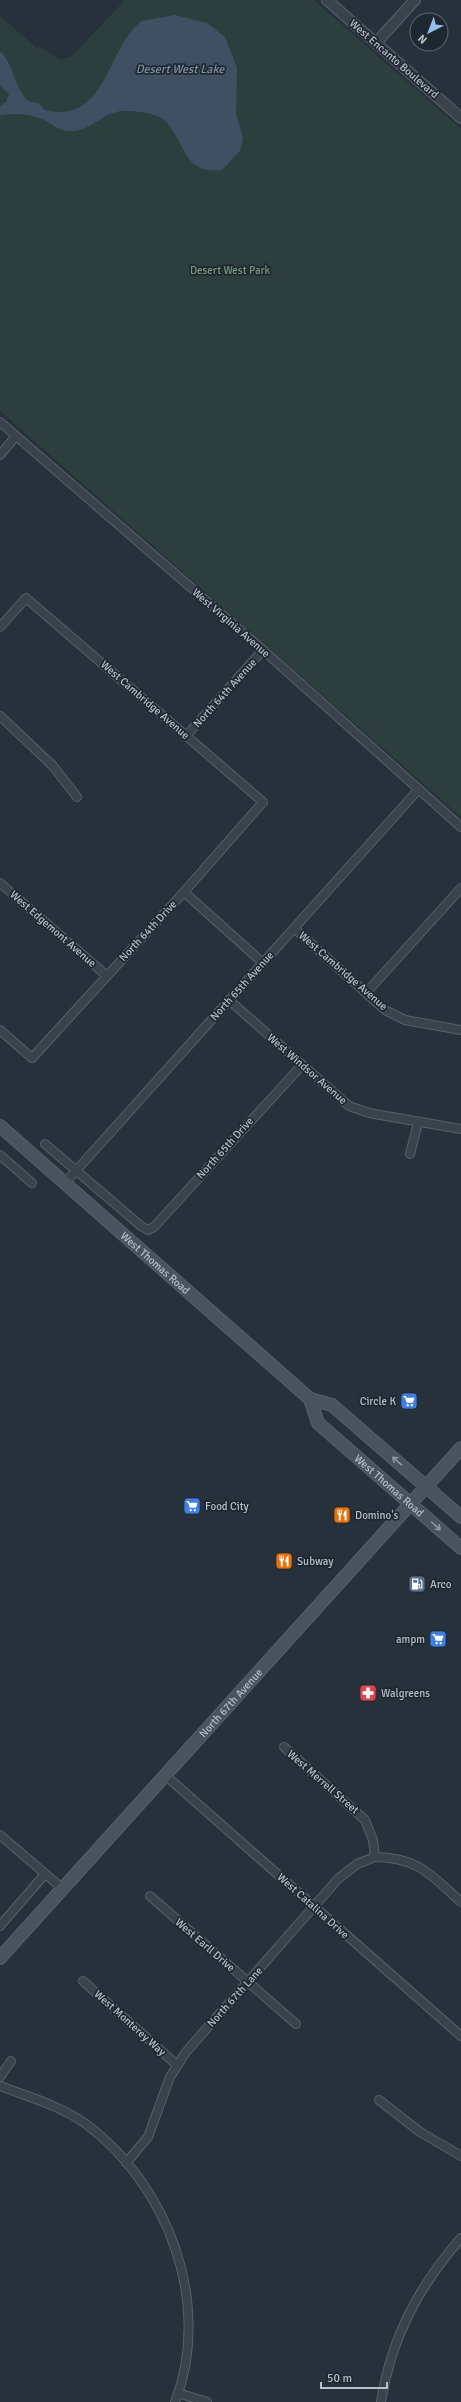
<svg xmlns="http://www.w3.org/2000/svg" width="461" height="2402" font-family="Signika,sans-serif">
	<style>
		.green { fill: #2c3f3e }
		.water { fill: #3e5062 }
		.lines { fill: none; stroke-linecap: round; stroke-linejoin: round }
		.minor-casing { stroke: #58616a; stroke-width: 10 }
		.tertiary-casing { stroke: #58616a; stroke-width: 12 }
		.secondary-casing { stroke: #58616a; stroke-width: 14 }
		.minor { stroke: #3a434c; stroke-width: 8 }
		.tertiary { stroke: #3a434c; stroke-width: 10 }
		.secondary { stroke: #49525e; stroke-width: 12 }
		.oneway { stroke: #9098a2 }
		.labels { text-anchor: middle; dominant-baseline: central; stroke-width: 3.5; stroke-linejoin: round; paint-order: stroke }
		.street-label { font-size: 11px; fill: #b6bec7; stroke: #1f2831 }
		.park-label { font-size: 11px; fill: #779a7d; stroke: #1f2831 }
		.poi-label { font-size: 11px; fill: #b6bec7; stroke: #1f2831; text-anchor: start }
		.water-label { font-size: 12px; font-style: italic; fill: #7a90a7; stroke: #1f2831 }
	</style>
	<rect width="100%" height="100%" fill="#27313b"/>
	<!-- green -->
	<path class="green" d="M125 0H314L461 129V817L0 411V16L37 48 39 46 60 60 71 57Z"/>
	<!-- water -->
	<path class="water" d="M175 15 207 23 225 37 237 68 236 113 243 138 240 151 222 170C187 174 187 151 171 128 169 126 166 121 163 119 157 115 147 113 140 112 102 105 100 129 72 131 59 132 52 123 42 119 29 114 14 113 0 115V106L6 102 9 94 0 85V51C15 67 12 83 28 101L38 103 45 110C93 122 104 77 122 45 127 35 134 28 141 21Z"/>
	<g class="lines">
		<!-- minor casing -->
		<g class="minor-casing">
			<path id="minor" d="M0 422 263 650 461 827
				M0 455 16 436
				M0 627 26 598 263 802 184 892 32 1058 0 1030
				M0 716 53 766 77 797
				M187 735 263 650
				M0 883 107 976
				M184 892 263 963
				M294 928 385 1010 405 1020 461 1030
				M366 993 461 888
				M229 1000 349 1106 369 1113 461 1129
				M45 1144 141 1226 148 1230 154 1227 302 1065
				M410 1154 418 1123
				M0 1155 32 1183
				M65 1183 419 789
				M284 1747 365 1820 373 1840 375 1857C419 1858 430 1874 461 1902
				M165 1775 461 2036
				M0 1835 63 1889
				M150 1896 296 2024
				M0 1926 45 1874
				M83 1981 177 2065
				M0 2077 11 2061
				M0 2086C29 2097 61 2106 86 2124 168 2185 213 2304 175 2402
				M379 2100 420 2132 461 2156
				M126 2163 148 2137 170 2077 186 2052 339 1878 357 1864 375 1857
				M178 2393 207 2402
				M381 2402C391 2338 419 2286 461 2238"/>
		</g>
		<!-- tertiary casing -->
		<g class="tertiary-casing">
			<path id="tertiary" d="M327 0 461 118
				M376 43 415 0"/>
		</g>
		<!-- secondary casing -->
		<g class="secondary-casing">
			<g id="secondary">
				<path id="s1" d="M0 1126 310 1399 332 1405 461 1517"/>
				<path id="s2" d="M310 1399 318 1423 461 1548"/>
				<path id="s3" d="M0 1958 461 1448"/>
			</g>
		</g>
		<!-- minor -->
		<use href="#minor" class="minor"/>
		<!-- tertiary -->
		<use href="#tertiary" class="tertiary"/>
		<!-- secondary -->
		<use href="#secondary" class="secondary"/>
	</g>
	<!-- one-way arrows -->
	<defs><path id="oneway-shaft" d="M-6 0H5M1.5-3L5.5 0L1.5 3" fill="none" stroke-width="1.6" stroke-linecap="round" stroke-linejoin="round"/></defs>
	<g class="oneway">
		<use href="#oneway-shaft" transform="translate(397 1461) rotate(-139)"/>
		<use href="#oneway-shaft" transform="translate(436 1526) rotate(42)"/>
	</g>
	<!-- icons -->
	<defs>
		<g id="supermarket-square" transform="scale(0.9)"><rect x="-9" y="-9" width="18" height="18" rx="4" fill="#3f7fe0" stroke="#1f2831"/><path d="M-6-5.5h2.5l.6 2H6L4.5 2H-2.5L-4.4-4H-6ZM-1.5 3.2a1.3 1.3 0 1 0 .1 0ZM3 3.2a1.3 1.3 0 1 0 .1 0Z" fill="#fff"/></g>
		<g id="restaurant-square" transform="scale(0.9)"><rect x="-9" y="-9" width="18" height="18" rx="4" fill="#e8710a" stroke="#1f2831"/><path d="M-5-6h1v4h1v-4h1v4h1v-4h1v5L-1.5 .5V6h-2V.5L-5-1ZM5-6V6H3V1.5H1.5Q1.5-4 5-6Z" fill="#fff"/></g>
		<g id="fuel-square" transform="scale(0.9)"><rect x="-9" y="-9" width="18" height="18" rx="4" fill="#5c6f8a" stroke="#1f2831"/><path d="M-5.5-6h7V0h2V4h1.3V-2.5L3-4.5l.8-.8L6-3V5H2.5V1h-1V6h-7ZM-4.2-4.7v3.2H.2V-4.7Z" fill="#fff"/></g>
		<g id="pharmacy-square" transform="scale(0.9)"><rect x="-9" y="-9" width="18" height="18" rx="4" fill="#e0444e" stroke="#1f2831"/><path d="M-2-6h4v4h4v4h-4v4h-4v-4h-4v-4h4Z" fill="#fff"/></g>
	</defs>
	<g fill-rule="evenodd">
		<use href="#supermarket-square" x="409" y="1401"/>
		<use href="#supermarket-square" x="192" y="1506"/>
		<use href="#restaurant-square" x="342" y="1515"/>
		<use href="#restaurant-square" x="284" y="1561"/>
		<use href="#fuel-square" x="417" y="1584"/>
		<use href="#supermarket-square" x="438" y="1639"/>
		<use href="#pharmacy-square" x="368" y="1693"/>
	</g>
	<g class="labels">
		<!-- street labels -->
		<g class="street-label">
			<text transform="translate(394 59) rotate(41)">West Encanto Boulevard</text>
			<text transform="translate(231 623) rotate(41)">West Virginia Avenue</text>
			<text transform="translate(225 693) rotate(-48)">North 64th Avenue</text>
			<text transform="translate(145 700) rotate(41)">West Cambridge Avenue</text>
			<text transform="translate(53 929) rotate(41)">West Edgemont Avenue</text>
			<text transform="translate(148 931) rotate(-47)">North 64th Drive</text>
			<text transform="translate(343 971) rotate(41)">West Cambridge Avenue</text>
			<text transform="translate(242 986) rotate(-48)">North 65th Avenue</text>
			<text transform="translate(307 1069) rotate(41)">West Windsor Avenue</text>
			<text transform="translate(225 1148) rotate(-48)">North 65th Drive</text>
			<text stroke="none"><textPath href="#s1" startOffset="207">West Thomas Road</textPath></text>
			<text stroke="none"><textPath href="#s2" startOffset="120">West Thomas Road</textPath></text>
			<text stroke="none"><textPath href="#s3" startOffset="344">North 67th Avenue</textPath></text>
			<text transform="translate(323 1782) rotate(41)">West Merrell Street</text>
			<text transform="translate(313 1906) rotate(42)">West Catalina Drive</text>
			<text transform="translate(205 1945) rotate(41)">West Earll Drive</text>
			<text transform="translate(235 1997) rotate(-48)">North 67th Lane</text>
			<text transform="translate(130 2023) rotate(42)">West Monterey Way</text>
		</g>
		<!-- park labels -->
		<g class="park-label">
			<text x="230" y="270">Desert West Park</text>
		</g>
		<!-- poi labels -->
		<g class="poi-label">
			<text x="396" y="1401" text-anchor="end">Circle K</text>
			<text x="205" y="1506">Food City</text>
			<text x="355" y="1515">Domino's</text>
			<text x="297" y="1561">Subway</text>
			<text x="430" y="1584">Arco</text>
			<text x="425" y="1639" text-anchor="end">ampm</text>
			<text x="381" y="1693">Walgreens</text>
		</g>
		<!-- water labels -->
		<g class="water-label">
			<text x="180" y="69">Desert West Lake</text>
		</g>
	</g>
	<!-- north arrow -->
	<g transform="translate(429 32) rotate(222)"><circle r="19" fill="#1f2831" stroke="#5b646d"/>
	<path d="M0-3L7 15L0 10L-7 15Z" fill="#96bdec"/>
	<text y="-6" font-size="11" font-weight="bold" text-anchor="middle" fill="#b6bec7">N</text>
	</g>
	<!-- scale -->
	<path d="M321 2382v6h66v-6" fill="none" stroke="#b6bec7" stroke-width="2"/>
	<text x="327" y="2382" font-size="12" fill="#b6bec7" stroke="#1f2831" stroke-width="3" paint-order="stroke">50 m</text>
</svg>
